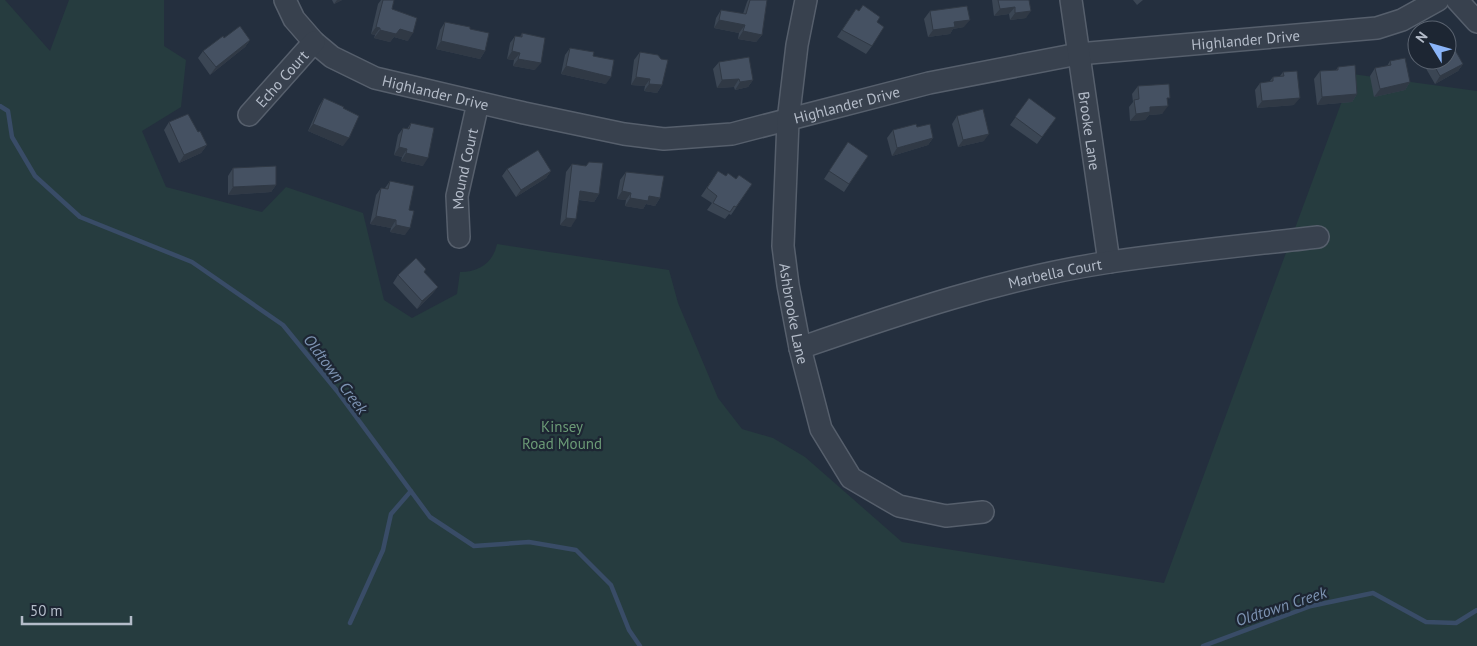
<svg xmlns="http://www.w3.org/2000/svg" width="1477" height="646" font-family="'PT Sans',sans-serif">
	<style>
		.green { fill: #263c3f }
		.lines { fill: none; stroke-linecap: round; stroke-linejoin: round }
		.stream { stroke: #394c67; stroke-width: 4.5 }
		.minor-casing { stroke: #565f6c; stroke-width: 24 }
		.minor { stroke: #38414e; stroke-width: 21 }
		.wall { fill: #3b4654 }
		.shaded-wall { fill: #303945 }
		.building { fill: #455162; stroke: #303945 }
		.labels { text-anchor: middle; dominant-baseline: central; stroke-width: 4.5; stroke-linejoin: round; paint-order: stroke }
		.street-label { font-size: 15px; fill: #b4bcc9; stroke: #1d2633 }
		.park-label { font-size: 15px; fill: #6b9a76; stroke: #1d2633 }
		.water-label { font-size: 16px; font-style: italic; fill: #7c92b1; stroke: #1d2633 }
	</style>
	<rect width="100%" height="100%" fill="#242f3e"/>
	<!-- green -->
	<path class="green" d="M0 0H5L50 51 69 0H164V46L186 60 181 107 142 131 166 187 262 212 286 187 363 213 384 300 412 318 457 294 460 272C479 272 493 263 497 244L669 270 678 303 718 398 742 429 773 438 805 457 902 542 1164 583 1352 74 1477 91V646H0Z"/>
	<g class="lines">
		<!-- stream -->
		<path class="stream" d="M0 106 8 111 12 137 35 176 80 217 192 262 283 325 337 391 430 517 474 546 529 542 576 550 611 585 629 630 640 646
			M350 623 383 550 391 514 411 491
			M1203 646 1311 606 1373 593 1426 622 1456 623 1477 610"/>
		<!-- minor casing -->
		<g class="minor-casing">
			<g id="minor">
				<path id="s1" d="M285 0 294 19 314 42 332 57 375 78 524 113 624 134 664 139 732 134 929 83 1078 54 1377 28 1402 20 1438 0"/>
				<path id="s2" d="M806 0 797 45 788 121 783 246 788 285 800 348 821 429 851 478 899 506 946 516 983 512"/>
				<path id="s3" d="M1071 0 1109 262"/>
				<path d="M1457 0 1477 22"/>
				<path id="s4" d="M249 115 314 42"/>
				<path id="s5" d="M459 237 457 196 478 103"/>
				<path id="s6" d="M800 348C901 313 1004 278 1110 262 1179 252 1249 245 1318 237"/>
			</g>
		</g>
		<!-- minor -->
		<use href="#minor" class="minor"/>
	</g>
	<!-- wall -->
	<path class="wall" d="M332 0H342L334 4Z
		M381 0H394L392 9 408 41 394 37 390 42 374 38 375 35 371 34 378 4Z
		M748 0H767L762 35 756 42 738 39 739 33 714 28 716 18 721 10 743 14 747 2Z
		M992 0H1029L1026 18 1010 20 1009 14 994 16Z
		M1133 0H1143L1137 5Z
		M856 9 877 22 872 46 866 54 837 37Z
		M930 11 964 27 953 29 950 34 928 37 924 19Z
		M445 22 470 29 485 51 480 59 436 49 440 30Z
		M522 33 535 70 513 66 514 60 507 59 510 43 515 36 520 37Z
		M224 38 250 40 245 47 210 75 198 58 203 51Z
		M570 48 593 56 606 84 561 74 565 55Z
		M640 52 662 85 657 93 644 91 645 86 631 85 634 60Z
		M1421 60H1447L1463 64 1458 71 1435 84Z
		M1390 61 1410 82 1405 90 1374 97 1370 76 1375 68 1387 66Z
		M719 62 753 80 748 87 735 90 734 87 717 88 713 69Z
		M1338 67 1357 94 1352 102 1317 105 1314 79 1320 71 1336 70Z
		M1283 72 1294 105 1257 108 1255 90 1260 83 1269 82 1273 77 1280 76Z
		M1138 86 1167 101 1162 114 1149 115 1145 120 1130 121 1129 107 1133 102 1132 94Z
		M324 98 343 146 308 131 319 106Z
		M1029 98 1056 118 1037 144 1010 125Z
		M957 116 984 141 958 147 952 124Z
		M169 122 198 132 207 145 201 153 179 163 164 130Z
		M411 123 423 166 401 161 402 157 394 155 398 135 403 128 407 129Z
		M893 130 933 138 928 145 892 156 887 138Z
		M848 142 868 156 844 192 824 179Z
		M572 164 586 166 599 194 594 202 579 200 571 227 560 225 566 172Z
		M233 168 276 185 271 192 228 195V176Z
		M507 169 551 171 546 178 516 197 502 176Z
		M718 171 726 176 752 184 731 215 729 214 725 219 707 210 712 203 701 196Z
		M626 172 660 198 655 206 646 204 643 209 625 206 626 200 617 199 620 180Z
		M390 181 409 210 405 235 390 232 391 228 370 224 376 195 381 188H385Z
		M424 272 438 287 432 294 417 309 393 283 398 275Z"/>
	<!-- shaded-wall -->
	<path class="shaded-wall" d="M337 0H342L334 4Z
		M1015 7 1009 14 994 16 1000 9Z
		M1031 11 1026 18 1010 20 1015 13Z
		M719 20 745 25 739 33 714 28Z
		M970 20 964 27 953 29 950 34 928 37 933 30 954 22Z
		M376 27 380 28 375 35 371 34Z
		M400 29 413 33 408 41 394 37 390 42 374 38 380 30Z
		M743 31 762 35 756 42 738 39Z
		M250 40 245 47 210 75 216 67Z
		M441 41 485 51 480 59 436 49Z
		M512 51 520 53 514 60 507 59Z
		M518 59 541 63 535 70 513 66Z
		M1463 64 1458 71 1435 84 1440 76Z
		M566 66 611 77 606 84 561 74Z
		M636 77 650 79 645 86 631 85Z
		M739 79 734 87 717 88 722 80Z
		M753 80 748 87 735 90 740 82Z
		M1410 82 1405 90 1374 97 1380 89Z
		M649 84 662 85 657 93 644 91Z
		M1357 94 1352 102 1317 105 1322 97Z
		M1300 98 1294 105 1257 108 1262 101Z
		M1168 106 1162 114 1149 115 1145 120 1130 121 1136 114 1150 107Z
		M313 124 349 138 343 146 308 131Z
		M989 134 984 141 958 147 963 140Z
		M933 138 928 145 892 156 897 148Z
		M207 145 201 153 179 163 184 155Z
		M399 147 407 149 402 157 394 155Z
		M406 153 428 158 423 166 401 161Z
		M551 171 546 178 516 197 521 190Z
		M276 185 271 192 228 195 233 187Z
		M580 191 599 194 594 202 575 199Z
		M622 191 631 193 626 200 617 199Z
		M649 196 660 198 655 206 646 204 643 209 625 206 630 198Z
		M376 216 396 220 391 228 370 224Z
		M566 218 576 219 571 227 560 225Z
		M396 225 410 228 405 235 390 232Z
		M438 287 432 294 417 309 422 301Z"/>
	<!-- building -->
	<path class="building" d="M383 0H394L392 9 417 18 413 33 400 29 396 34 380 30V28L376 27Z
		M750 0H767L762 35 743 31 745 25 719 20 721 10 746 14Z
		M998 0H1029L1031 11 1015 13V7L1000 9Z
		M863 5 880 17 877 22 884 27 872 46 842 30 856 9 859 11Z
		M967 6 970 20 954 22 955 27 933 30 930 11Z
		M445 22 470 27V29L489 33 485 51 441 41Z
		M240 26 250 40 216 67 203 51 223 36 224 38Z
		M522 33 545 38 541 63 518 59 520 53 512 51 515 36 522 37Z
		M1450 41 1463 64 1440 76 1431 60H1447V43Z
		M570 48 594 52 593 56 614 60 611 77 566 66Z
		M640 52 658 55 661 59 668 60 662 85 649 84 650 79 636 77Z
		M749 57 753 80 740 82 739 79 722 80 719 62Z
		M1405 58 1410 82 1380 89 1375 68 1391 65 1390 61Z
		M1355 65 1357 94 1322 97 1320 71 1338 70V67Z
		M1297 71 1300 98 1262 101 1260 83 1273 81V77L1284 76 1283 72Z
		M1169 84 1170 98H1167L1168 106 1150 107V112L1136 114 1134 100 1139 99 1138 86Z
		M324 98 344 107 343 108 359 116 349 138 313 124Z
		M1029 98 1056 118 1042 137 1015 117Z
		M983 109 989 134 963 140 957 116Z
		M188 114 198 132 200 131 207 145 184 155 169 122Z
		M411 123 434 128 428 158 406 153 407 149 399 147 403 128 409 129Z
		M916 124 917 127 930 124 933 138 897 148 893 130Z
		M848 142 868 156 849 184 829 171Z
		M538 150 551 171 521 190 507 169Z
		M589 162 603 163 599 194 580 191 576 219 566 218 572 164 586 166Z
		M276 166V185L233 187V168Z
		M718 171 726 176 728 173 736 179 739 175 752 184 736 207 734 206 730 212 713 203 717 196 707 188Z
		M626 172 664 176 660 198 649 196 648 201 630 198 631 193 622 191Z
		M390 181 414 186 409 210 414 211 410 228 396 225V220L376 216 381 188 388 189Z
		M416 258 426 269 424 272 438 287 422 301 398 275Z"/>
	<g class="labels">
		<!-- street labels -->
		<g class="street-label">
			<text stroke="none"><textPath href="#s1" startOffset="1010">Highlander Drive</textPath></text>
			<text stroke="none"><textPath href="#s4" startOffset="49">Echo Court</textPath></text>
			<text stroke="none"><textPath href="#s1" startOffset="185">Highlander Drive</textPath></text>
			<text stroke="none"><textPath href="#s1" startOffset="605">Highlander Drive</textPath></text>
			<text stroke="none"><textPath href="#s3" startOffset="132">Brooke Lane</textPath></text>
			<text stroke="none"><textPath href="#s5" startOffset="69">Mound Court</textPath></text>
			<text stroke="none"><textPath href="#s6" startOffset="266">Marbella Court</textPath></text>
			<text stroke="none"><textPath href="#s2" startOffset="316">Ashbrooke Lane</textPath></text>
		</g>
		<!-- park labels -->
		<g class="park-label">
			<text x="562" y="426">Kinsey<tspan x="562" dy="17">Road Mound</tspan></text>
		</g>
		<!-- water labels -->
		<g class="water-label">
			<text transform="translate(336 374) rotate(53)">Oldtown Creek</text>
			<text transform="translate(1281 606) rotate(-18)">Oldtown Creek</text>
		</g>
	</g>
	<!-- north arrow -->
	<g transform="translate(1432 45) rotate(307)"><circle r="24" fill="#1d2633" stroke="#59626f"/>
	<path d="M0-4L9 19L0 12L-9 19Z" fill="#8ab4f8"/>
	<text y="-8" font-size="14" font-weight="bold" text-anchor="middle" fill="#b4bcc9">N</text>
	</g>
	<!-- scale -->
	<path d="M22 616v8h109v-8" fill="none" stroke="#b4bcc9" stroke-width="2.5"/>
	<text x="30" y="616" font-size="15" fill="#b4bcc9" stroke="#1d2633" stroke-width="4" paint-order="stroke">50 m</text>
</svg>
